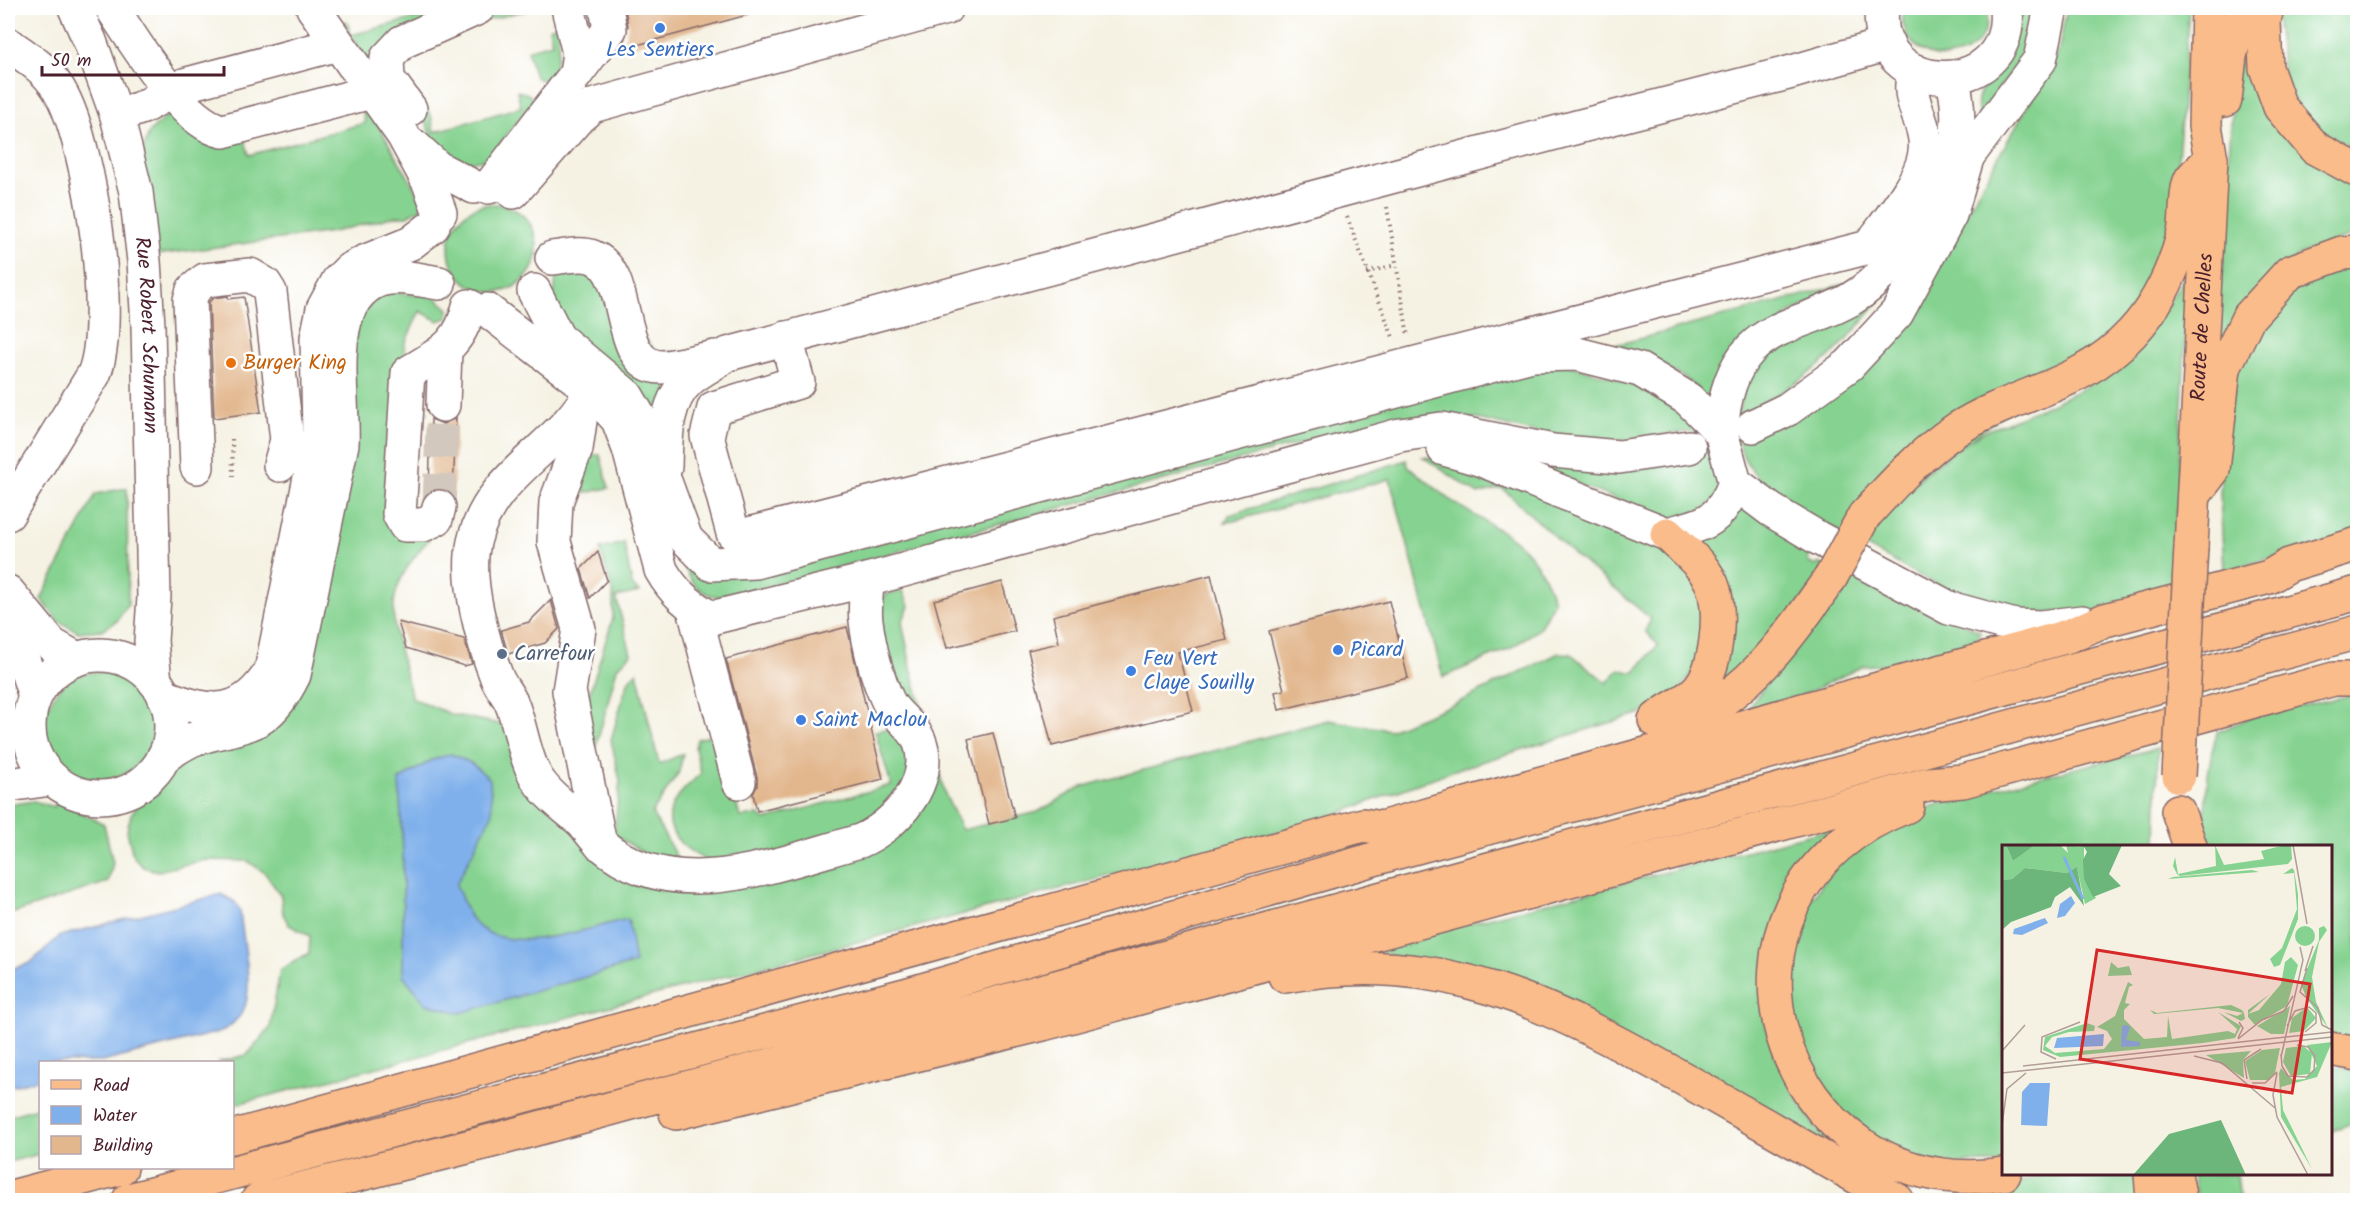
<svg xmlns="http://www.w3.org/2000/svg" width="2365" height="1208" font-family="Kalam,sans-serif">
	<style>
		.grass { fill: #86d391; stroke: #68795e; stroke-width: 1.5 }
		.water { fill: #7fb0eb; stroke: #64688b; stroke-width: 1.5 }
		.building { fill: #e2b78e }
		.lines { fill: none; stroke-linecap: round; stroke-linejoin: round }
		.minor-tunnel { stroke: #d3c8be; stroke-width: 33; stroke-dasharray: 33 16; stroke-linecap: butt }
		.minor-casing { stroke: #86696b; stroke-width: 36 }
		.major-casing { stroke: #86696b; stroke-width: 36 }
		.highway-casing { stroke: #86696b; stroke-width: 36 }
		.path { stroke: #86696b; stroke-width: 4; stroke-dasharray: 1.5 4.5; stroke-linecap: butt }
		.minor { stroke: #fff; stroke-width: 33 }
		.major { stroke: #fabc8b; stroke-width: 33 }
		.highway { stroke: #fabc8b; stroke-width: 33 }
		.major-bridge-casing { stroke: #86696b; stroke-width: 36; stroke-linecap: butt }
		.highway-bridge-casing { stroke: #86696b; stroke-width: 36; stroke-linecap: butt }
		.major-bridge { stroke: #fabc8b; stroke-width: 33 }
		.highway-bridge { stroke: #fabc8b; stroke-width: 33 }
		.shop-dot { fill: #3f7fe0; stroke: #fff; stroke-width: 2 }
		.food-dot { fill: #e8710a; stroke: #fff; stroke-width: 2 }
		.service-dot { fill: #5c6f8a; stroke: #fff; stroke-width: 2 }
		.labels { text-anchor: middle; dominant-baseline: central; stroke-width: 5; stroke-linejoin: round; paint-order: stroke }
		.shop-label { font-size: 21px; fill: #366cbe; stroke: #fff; text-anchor: start }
		.street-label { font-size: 21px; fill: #4a1f2b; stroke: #fff }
		.food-label { font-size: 21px; fill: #c56008; stroke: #fff; text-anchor: start }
		.service-label { font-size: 21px; fill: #4e5e75; stroke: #fff; text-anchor: start }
		.inset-river { fill: none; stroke: #7fb0eb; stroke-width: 3 }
		.inset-road { fill: none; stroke: #b19e99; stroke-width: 1.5 }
		.view { fill: #d62828; fill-opacity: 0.15; stroke: #d62828; stroke-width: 3 }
		.inset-edge { fill: none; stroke: #4a1f2b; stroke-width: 3 }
	</style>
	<rect width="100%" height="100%" fill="#fff"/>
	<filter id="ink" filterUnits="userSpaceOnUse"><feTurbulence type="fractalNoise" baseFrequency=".0167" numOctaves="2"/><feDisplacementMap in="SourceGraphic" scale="12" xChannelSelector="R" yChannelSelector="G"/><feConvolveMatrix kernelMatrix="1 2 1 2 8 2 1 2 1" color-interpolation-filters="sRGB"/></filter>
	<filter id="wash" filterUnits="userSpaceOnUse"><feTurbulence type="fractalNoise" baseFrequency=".008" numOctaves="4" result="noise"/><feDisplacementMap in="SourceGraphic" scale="24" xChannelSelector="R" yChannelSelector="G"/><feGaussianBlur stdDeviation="1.35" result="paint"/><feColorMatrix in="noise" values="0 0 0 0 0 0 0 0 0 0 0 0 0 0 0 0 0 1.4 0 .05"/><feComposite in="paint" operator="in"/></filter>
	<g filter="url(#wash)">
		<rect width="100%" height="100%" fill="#f5f2e3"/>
		<!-- grass -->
		<path class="grass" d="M455 8 383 80 342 24 347 21 351 35Z
			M493 8H536C503 17 410 34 397 67L431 115 434 132 521 107 517 91 528 94 534 100 489 158 465 163 452 169 439 160 433 150 427 124 391 67C406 38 463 21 493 8Z
			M1902 8H1987C1995 70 1899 76 1902 8Z
			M2021 8H2040L2029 47 1979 117C1972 86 1991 86 2002 65 2011 48 2015 26 2021 8Z
			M2067 8H2189L2174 216 2158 274 2127 322 1844 534C1802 511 1731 480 1737 421 1738 402 1748 382 1753 364L1897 275C1853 340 1815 379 1743 413L1752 438 1936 265 2058 53Z
			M2275 8H2357V152L2314 125 2285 89Z
			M557 25C561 43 557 59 552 77L541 80 535 77 528 53 529 49 552 43 549 28Z
			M2247 46 2253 75 2357 180V234L2299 254 2229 332 2221 336 2216 329 2235 73Z
			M176 107 244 137 249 155 365 123 363 113 370 111 425 206 407 216H396L333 232 157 255 142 153 149 133Z
			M449 248a44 44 0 1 1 88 0a44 44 0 1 1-88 0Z
			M2357 258V532L2326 543 2224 571 2220 493 2227 402 2243 347 2297 280Z
			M592 263 670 373 660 435 562 334 553 307 556 276 573 264Z
			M1874 271 1788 314 1717 408 1684 377 1616 345 1852 282Z
			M2185 277 2188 282 2173 591 2091 612 2032 613 1963 599 1865 546 1877 522 1944 454 1986 431 2051 404 2104 378 2148 335Z
			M383 292 434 296 449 309 448 318 438 321 420 311 405 343 393 529 444 523C376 594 389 610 412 698L453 715 505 725 604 860 822 864 930 763 891 678 877 607 886 594 903 591 909 606 902 622 911 667 945 794 962 830 1038 812 1081 787 1328 720 1390 730 1457 703 1559 653 1571 654 1607 683 1619 669 1634 673 1658 645 1645 631 1651 619 1570 551 1502 488 1478 494 1423 457 1453 459 1664 544 1706 597 1696 667 1676 695 1645 712 1455 770 1312 823 233 1105 232 1062H217L247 1055 270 1028 280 970 309 953 310 936 289 925 283 914 281 896 265 873 247 861 205 860 158 871 143 867 133 856 127 831 131 814 140 803 162 784 177 763 196 750 238 744 353 351 358 318Z
			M1563 364C1621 379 1676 391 1709 446 1720 464 1724 470 1725 493L1687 521 1662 516 1484 450 1701 453 1693 431 1611 442 1546 435 1477 419 1441 415 1380 422 728 597C699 598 690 583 680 557L696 569 1527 369Z
			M590 448 593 455H600L609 488 585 493 581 476Z
			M1407 460 1408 466C1423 478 1437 490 1452 501 1503 536 1531 535 1554 601L1539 629 1511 648 1443 677 1390 479 1225 523 1229 515Z
			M127 488 128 604 117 621 102 630 78 632 58 621 41 599 96 494Z
			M1743 496 1809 541 1808 562 1815 566 1820 563 1826 568 1752 665 1723 679 1720 677 1691 544Z
			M624 543 632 585 639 592 616 597 631 654 617 668 596 747 580 723 613 618V593L600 549Z
			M1847 567 1981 632 1974 642 1914 662 1863 666 1803 695 1747 710 1808 627Z
			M637 672 659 764 683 754 679 772 652 813 682 867 674 871 614 835 620 781 611 740 624 694 629 680Z
			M45 726a54 54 0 1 1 108 0a54 54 0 1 1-108 0Z
			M2357 694V1040L2331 1035 2330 846H2205C2204 808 2206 769 2217 732L2254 716Z
			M886 729 914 738 916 771 867 832 720 868C698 856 662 841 671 809 674 797 692 782 701 773L695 748 697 739 717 734 740 817 759 815 765 820 891 785 875 731Z
			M2158 748 2156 846H2004L2003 1163H1923L1845 1122 1799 1055 1787 995 1793 944 1812 899 1840 857 1907 815 1962 796Z
			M34 801 54 807 58 801 104 824 113 863 108 882 8 915V805Z
			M1839 827 1807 859 1784 896 1764 965 1763 1016 1775 1055 1792 1090 1817 1130 1845 1154 1389 954 1365 950Z
			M2330 1065 2358 1072 2357 1121 2331 1131Z
			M40 1107V1154L8 1162V1116Z
			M2048 1174H2140L2138 1200H1968L1954 1191 1997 1189Z
			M2192 1174H2237L2240 1200H2197Z"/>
		<!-- water -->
		<path class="water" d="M451 754 471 763 490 779 492 814 456 885C461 895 465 909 471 918 501 961 586 928 628 919L635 963 460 1013 426 1004 403 975V853L399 780 432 760Z
			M221 894 235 902 240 911C242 936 255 989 243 1011 238 1020 231 1025 223 1031L102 1062H40V1079L8 1087V970L30 963 60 936Z"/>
		<g id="blocks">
			<!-- building -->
			<path class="building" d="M625 8H751V14L626 48 624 41 628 26Z
				M228 296V299L244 297 261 412 214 418 209 302 213 298Z
				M456 418 453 495 443 489 429 492 431 419 443 424Z
				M598 552 607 580 590 598 581 569Z
				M1211 575 1227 640 1178 652 1193 711 1052 746 1028 650 1059 643 1053 616Z
				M1002 582 1015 631 947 648 934 600Z
				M551 600 559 629 545 643 508 654 501 630 529 622Z
				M1389 601 1408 678 1279 710 1275 692 1284 690 1269 631Z
				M398 622 464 639 472 664 464 666 406 648Z
				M847 627 883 779 757 811 753 794 757 786V777L726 659Z
				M993 733 1015 818 989 824 968 739Z"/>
		</g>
	</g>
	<g filter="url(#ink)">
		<use href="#blocks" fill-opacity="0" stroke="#86696b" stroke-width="1.5"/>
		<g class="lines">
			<!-- minor-tunnel -->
			<path class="minor-tunnel" d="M439 507 443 405"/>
			<!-- minor casing -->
			<g class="minor-casing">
				<g id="minor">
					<path id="s1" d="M75 8 90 41 117 116 136 192 144 261 148 326 154 597 151 641 155 682"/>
					<path d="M112 8C134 41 183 124 223 131L371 92"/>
					<path d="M313 8 403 135 429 183 440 213"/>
					<path d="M1882 8C1871 99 2015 102 2006 8"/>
					<path d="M8 44C30 59 51 72 63 97 90 150 116 319 94 374L8 514"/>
					<path d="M576 74 610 29 606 8"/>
					<path d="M410 109 388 79 387 58 402 42 478 8"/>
					<path d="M117 116 143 107 184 85 338 44"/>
					<path d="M414 146 438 168 474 187"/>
					<path d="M1970 153 2040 60 2051 8"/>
					<path d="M489 187 576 74 579 53 568 8"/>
					<path d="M513 192 578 118 592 106 946 8"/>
					<path d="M552 258C564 257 581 252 593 257 634 273 613 366 661 367 678 367 698 360 715 357"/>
					<path d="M534 291 558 338 627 396 645 427 686 539 711 564 755 562 1532 355 1577 354 1640 370 1688 399 1721 432 1735 483 1771 510 1818 538 1949 608 2015 626 2041 627 2082 622"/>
					<path d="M487 310 591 390 618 420 629 449 661 570C674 593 689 605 711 618L867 580 1400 435 1441 429 1553 451 1619 457 1689 447"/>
					<path d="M786 338 798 382 714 408 707 436 733 533 741 536 1869 247C1886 223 1922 181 1925 152 1929 123 1903 100 1915 71"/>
					<path d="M591 390C562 448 490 472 474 542 465 580 483 642 497 678 501 687 507 694 511 702 521 725 523 753 535 775 545 794 568 809 583 823 589 830 594 838 601 844 674 908 779 863 860 841 895 826 936 781 919 740 912 724 895 716 888 701 877 678 869 646 866 621 864 608 867 593 867 580"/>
					<path d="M443 405 445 350"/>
					<path d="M582 407 576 449 556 502 554 542 579 629 569 691 600 844"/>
					<path d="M1753 426 1788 409 1849 365 1897 313 1950 215 1971 145"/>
					<path d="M1721 432C1731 291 1831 346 1889 264L1955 149C1959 126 1959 101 1952 78"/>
					<path d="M1444 449 1479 459 1667 534C1706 524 1720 522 1735 483"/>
					<path d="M197 467 190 300 193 290 205 280 250 275 265 284 270 292 287 440 280 465"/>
					<path d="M665 467C666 436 665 402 689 380 700 370 716 363 728 354L1581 126 1792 72 1888 44"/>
					<path d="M439 507 436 519 423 525H405L399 514 408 373C440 353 460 346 469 306"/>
					<path d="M8 592 51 644 77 659"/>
					<path d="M694 609 739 782"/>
					<path d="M8 637 23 659 35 696"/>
					<circle cx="100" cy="726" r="71"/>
					<path d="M164 696C211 715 242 718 271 671L319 433 317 338 323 309 338 281 349 270 364 262 411 243 433 226"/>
					<path d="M164 756C175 750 186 741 197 738 248 723 267 730 294 675L342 444C345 396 322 300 380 280 398 274 421 280 439 283"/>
					<path d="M8 785 51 779"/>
				</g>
			</g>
			<!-- major casing -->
			<g class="major-casing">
				<g id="major">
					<path d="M2225 100 2230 56 2243 8"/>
					<path id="s2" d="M2191 547 2211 159 2205 126 2208 8"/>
					<path d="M2151 1174 2153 1200"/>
					<path d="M2175 1174 2180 1200"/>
				</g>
			</g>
			<!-- highway casing -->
			<g class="highway-casing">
				<path id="highway" d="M2267 8 2264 21 2266 68 2280 107 2315 148 2358 171
					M2194 495 2213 470 2224 368 2248 318 2290 272 2342 253 2358 252
					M1864 516C1893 484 1921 453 1957 429 2017 391 2080 389 2132 333 2159 304 2174 270 2184 233 2187 219 2185 189 2191 179 2196 172 2205 166 2211 159
					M1655 720C1669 707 1685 704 1699 688 1717 667 1721 616 1714 590 1708 568 1684 550 1667 534
					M1667 731C1748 697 1782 646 1831 577
					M1907 806C1675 895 1776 1208 2004 1174
					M2178 811 2190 846
					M1285 976C1443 947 1550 1005 1684 1079 1755 1119 1826 1160 1897 1200
					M2330 1049 2358 1054
					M676 1113 1043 1024 1928 784 1963 781 2334 679H2358
					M232 1137 1363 825 1381 828 2068 636 2105 620 2269 577 2289 565 2358 544
					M8 1198 121 1168
					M129 1200 905 995 1398 852 2358 593
					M258 1200 499 1139 2358 632"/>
			</g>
			<!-- path -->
			<path class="path" d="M1387 207 1408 336
				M1347 217 1394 340
				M1367 272 1396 265
				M232 439 233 476"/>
			<!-- minor -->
			<use href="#minor" class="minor"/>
			<!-- major -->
			<use href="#major" class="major"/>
			<!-- highway -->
			<use href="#highway" class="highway"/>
			<!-- major-bridge casing -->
			<g class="major-bridge-casing">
				<path id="major-bridge" d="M2179 776 2191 547"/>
			</g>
			<!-- highway-bridge casing -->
			<g class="highway-bridge-casing">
				<path id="highway-bridge" d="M1831 577 1864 516"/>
			</g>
			<!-- major-bridge -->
			<use href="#major-bridge" class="major-bridge"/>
			<!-- highway-bridge -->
			<use href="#highway-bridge" class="highway-bridge"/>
		</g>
	</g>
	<!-- markers -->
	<g class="shop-dot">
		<circle cx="660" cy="28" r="6"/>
		<circle cx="1338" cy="650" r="6"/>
		<circle cx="1131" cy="671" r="6"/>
		<circle cx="801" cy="720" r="6"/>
	</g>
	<circle class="food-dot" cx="231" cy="363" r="6"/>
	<circle class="service-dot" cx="502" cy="654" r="6"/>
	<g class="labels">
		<!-- shop labels -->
		<g class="shop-label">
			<text x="660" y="50" text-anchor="middle">Les Sentiers</text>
			<text x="1350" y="650">Picard</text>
			<text x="1143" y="659">Feu Vert<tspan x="1143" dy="24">Claye Souilly</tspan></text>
			<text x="813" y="720">Saint Maclou</text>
		</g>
		<!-- street labels -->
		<g class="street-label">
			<text stroke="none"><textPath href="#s2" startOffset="220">Route de Chelles</textPath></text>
			<text stroke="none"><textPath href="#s1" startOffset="338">Rue Robert Schumann</textPath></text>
		</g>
		<!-- food labels -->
		<g class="food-label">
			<text x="243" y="363">Burger King</text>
		</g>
		<!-- service labels -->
		<g class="service-label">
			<text x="514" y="654">Carrefour</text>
		</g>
	</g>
	<!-- overview -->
	<g transform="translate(2002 845)">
		<rect width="330" height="330" fill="#f5f2e3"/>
		<path d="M0 0H4L11 16 31 0H58L66 8 64 0 82 2V34L94 53 83 59 75 23 65 28 23 23 10 34 0 35ZM213 0 222 20 262 14 259 6 283 0H289L290 14 286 19 178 31 175 29 171 21 173 12 176 29 214 21ZM290 23 292 25 296 49V74L278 120 272 122 268 114 280 103 295 64 292 28 281 29ZM250 25 257 27 166 34 171 32ZM322 81 325 85 317 97 310 132 314 157 326 183 304 152 299 139 317 95V83ZM293 91a10 10 0 1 1 20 0a10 10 0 1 1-20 0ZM289 112 296 120 285 161 253 180 246 172V165L268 149 246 169 257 165 279 139 283 117ZM109 117 116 123 127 121 130 130 106 131ZM126 137 131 140 127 142 123 158 128 159 122 165V174L142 194 165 192 166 171 170 194 226 186 233 189 235 184 216 167 239 181 233 193 201 198 58 212 41 205 43 192 85 178 93 181 92 186 67 187 50 192 43 201 53 208 102 204 110 194 105 186 95 182 113 171ZM229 160 240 165 242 168 243 174 239 176 222 167 235 171 241 168 216 163 152 169 148 165 155 168ZM288 161 282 189H269L255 181ZM305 162 314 173 302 186 287 188 290 173ZM330 197 315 232 279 242 281 265 310 324 279 272 277 228 279 223 291 235 303 234 315 221 305 200ZM301 201 310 208 308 229 289 231 281 217 284 203ZM278 203 273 228 267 235H248L243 216 260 205ZM249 206 241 215 242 233 204 210Z" fill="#86d391"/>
		<path d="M4 0H31V1L11 16ZM69 0H120L107 29 119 41 91 52 82 34 81 15 85 7 82 2ZM75 22 82 61 68 42 53 52 49 62 9 77 0 85V35L10 34 23 23 65 28ZM219 275 244 330H131L167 289Z" fill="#6cb57b"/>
		<path d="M69 51 73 58 63 71 55 73 58 59ZM43 73 46 78 20 90 11 89 12 84ZM125 180 128 182 124 195 138 197V201L119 202 120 181ZM102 189 101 201 52 203 55 193ZM28 238H48L45 281 19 280 20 247Z" fill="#7fb0eb"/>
		<path class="inset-river" d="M62 12 81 54"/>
		<path class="inset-road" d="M291 0 305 79M305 123 298 147 316 163 320 180 330 185M303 126 311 101M285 181 293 166 307 162 314 168V178L303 187M236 193 241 183 237 177M236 194 260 175 282 166 291 151M0 206 23 180M279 209 280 221 286 231 305 232 312 225 313 211 306 202 295 200M192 211 220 218 273 263M279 212 301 115 298 102M54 214 39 207 40 192 78 177M21 221 330 187M0 228 330 192M275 228 271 250 275 272 306 330M245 234 242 215 259 204M250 238H263L275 227M0 280 5 244 24 228"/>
		<path class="view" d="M95 105 308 139 290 248 78 214Z"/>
		<rect width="330" height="330" class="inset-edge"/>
	</g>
	<!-- margin -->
	<rect width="2365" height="1208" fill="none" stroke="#fff" stroke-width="30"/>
	<!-- legend -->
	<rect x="39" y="1061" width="195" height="108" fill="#ffffff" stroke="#b7a5aa" stroke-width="1.5"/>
	<rect x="51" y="1080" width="30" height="9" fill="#fabc8b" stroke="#b7a5aa" stroke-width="1.5"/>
	<text x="93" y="1091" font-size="18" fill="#4a1f2b">Road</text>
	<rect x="51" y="1106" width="30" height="18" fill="#7fb0eb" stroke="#b7a5aa" stroke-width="1.5"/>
	<text x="93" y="1121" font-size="18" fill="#4a1f2b">Water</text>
	<rect x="51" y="1136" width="30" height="18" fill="#e2b78e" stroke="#b7a5aa" stroke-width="1.5"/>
	<text x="93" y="1151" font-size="18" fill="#4a1f2b">Building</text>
	<!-- scale -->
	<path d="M42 66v9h182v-9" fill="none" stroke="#4a1f2b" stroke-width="3"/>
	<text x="51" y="66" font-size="18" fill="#4a1f2b" stroke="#ffffff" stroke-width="4.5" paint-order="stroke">50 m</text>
</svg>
